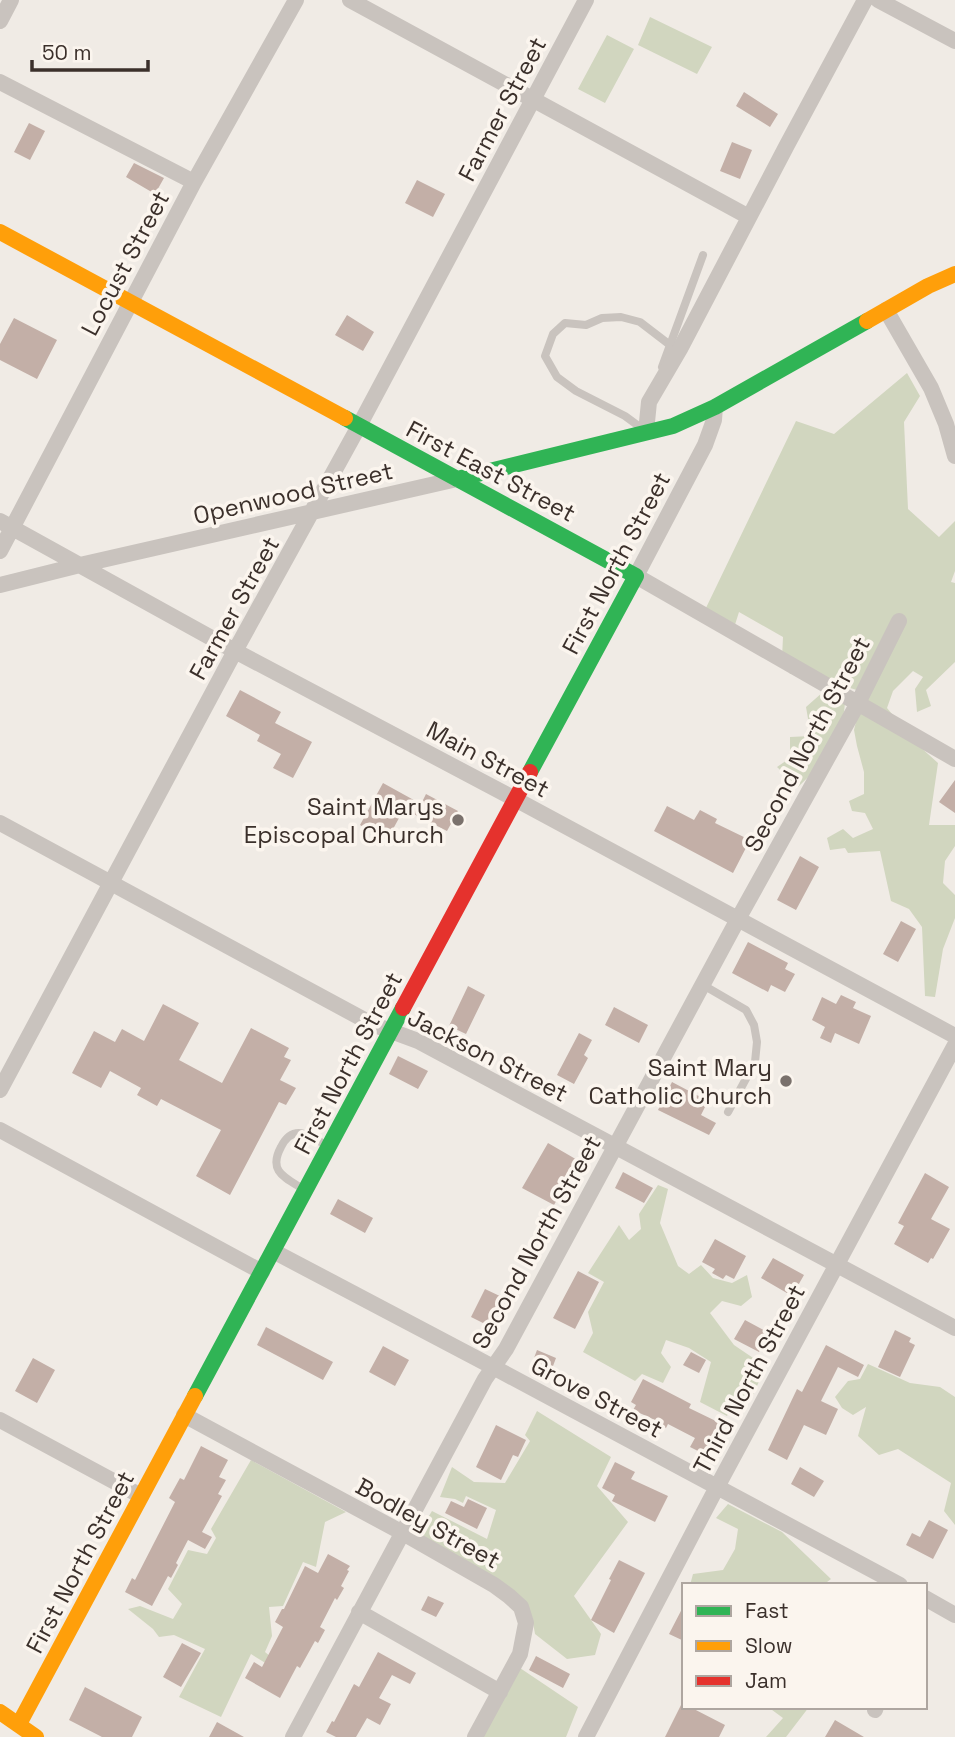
<svg xmlns="http://www.w3.org/2000/svg" width="955" height="1737" font-family="'Space Grotesk',sans-serif">
	<style>
		.green { fill: #d1d6bf }
		.building { fill: #c3afa7 }
		.lines { fill: none; stroke-linecap: round; stroke-linejoin: round }
		.lane { stroke: #c9c3be; stroke-width: 8 }
		.street { stroke: #c9c3be; stroke-width: 16 }
		.fast { stroke: #30b455; stroke-width: 16 }
		.slow { stroke: #ff9f0a; stroke-width: 16 }
		.jam { stroke: #e5322d; stroke-width: 16 }
		.poi-dot { fill: #7a716c; stroke: #fbf5ee; stroke-width: 2.5 }
		.labels { text-anchor: middle; dominant-baseline: central; stroke-width: 7; stroke-linejoin: round; paint-order: stroke }
		.street-label { font-size: 24px; fill: #3b302b; stroke: #fbf5ee }
		.poi-label { font-size: 24px; fill: #3b302b; stroke: #fbf5ee; text-anchor: end }
	</style>
	<rect width="100%" height="100%" fill="#f0ebe5"/>
	<!-- green -->
	<path class="green" d="M650 17 712 47 697 74 638 45Z
		M607 35 634 49 605 103 578 89Z
		M907 373 920 396 904 422 908 509 939 537 955 521V571L951 582 955 583V662L926 690 931 706 917 712 915 689 923 677 913 671 893 691 887 708 918 745 938 763 929 825H955V846L945 861 943 883 955 895V918L943 949 935 997 925 996 922 927 909 909 891 901 880 851 848 853 845 848 830 850 827 838 843 829 853 838 873 829 865 813 852 811 849 801 864 794V772L857 746 854 730 863 692 847 687 841 736 829 757 798 787 777 767 790 758V737L811 736 806 707 823 692V674H790L782 658 783 637 739 612 733 631 704 612 796 421 834 434Z
		M658 1185 668 1189 660 1223 678 1266 689 1274 701 1265 713 1278 732 1283 747 1275 752 1297 741 1306 722 1301 710 1313 734 1345 762 1364V1375L750 1401 737 1396 727 1416 700 1402 711 1362 689 1348 666 1340 661 1353 671 1367 663 1383 642 1374 635 1381 583 1352 593 1333 588 1312 604 1282 588 1273 619 1225 629 1240 641 1229 639 1214Z
		M868 1364 910 1383 940 1387 955 1397V1525L944 1511 951 1483 898 1449 879 1455 858 1436 866 1407 853 1415 842 1408 835 1397 848 1381 860 1379Z
		M537 1411 611 1457 597 1486 628 1522 574 1596 601 1634 595 1655 567 1659 535 1634 532 1617 418 1534 432 1511 487 1539 496 1510 466 1496 463 1503 455 1499 440 1497 452 1467 474 1482 505 1483 530 1441 525 1435Z
		M251 1460 346 1512 325 1522 316 1567 303 1562 283 1606 269 1607 272 1636 265 1652 271 1657 267 1664 251 1654 221 1717 179 1697 205 1649 174 1635 159 1637 153 1629 128 1609 140 1606 173 1619 182 1604 168 1589 188 1550 207 1554 216 1538 211 1529Z
		M728 1504 782 1532 831 1579 823 1585H690L693 1574 723 1570 735 1549 738 1529 716 1518Z
		M520 1668 578 1707 566 1737H477Z
		M768 1707H809L786 1737H766L783 1718Z"/>
	<!-- building -->
	<path class="building" d="M744 92 778 114 770 127 736 106Z
		M29 123 45 131 30 160 14 152Z
		M732 142 752 150 740 179 720 171Z
		M134 163 164 178 155 194 126 177Z
		M417 180 445 194 433 217 405 203Z
		M347 315 374 332 363 351 335 335Z
		M14 318 57 340 37 379 0 360V344Z
		M240 690 281 712 275 723 312 742 293 778 273 768 281 754 257 741 260 735 226 716Z
		M955 780V813L939 802Z
		M383 783 421 804 426 794 458 811 447 831 404 809 387 840 360 825Z
		M667 806 694 820 700 810 717 819 715 823 750 840 733 873 654 831Z
		M800 856 819 867 796 910 777 900Z
		M901 921 916 929 898 962 883 954Z
		M748 942 788 963 785 969 795 974 785 992 771 985 768 992 732 973Z
		M468 986 485 995 466 1034 449 1026Z
		M841 995 856 1002 853 1008 871 1016 859 1044 835 1033 831 1043 820 1038 825 1027 812 1020 822 997 836 1004Z
		M163 1004 199 1023 179 1060 222 1083 251 1028 289 1048 284 1057 291 1060 280 1080 296 1088 286 1105 279 1102 230 1195 196 1176 221 1130 161 1099 157 1106 137 1095 141 1088 110 1071 101 1088 72 1073 94 1031 115 1042 122 1029 144 1041Z
		M614 1007 648 1025 639 1043 605 1025Z
		M579 1033 592 1040 584 1055 588 1058 574 1084 557 1075Z
		M398 1056 428 1071 418 1089 389 1074Z
		M672 1082 708 1101 701 1115 716 1123 709 1135 658 1110Z
		M548 1143 579 1161 554 1205 522 1188Z
		M623 1172 653 1188 644 1203 615 1188Z
		M925 1173 949 1187 931 1219 950 1229 933 1259 931 1258 928 1263 894 1244 904 1226 898 1223Z
		M338 1199 373 1218 365 1233 330 1214Z
		M715 1239 746 1256 734 1279 726 1275 723 1279 712 1273 715 1269 702 1262Z
		M773 1258 804 1275 792 1296 761 1278Z
		M578 1271 599 1282 575 1329 553 1318Z
		M485 1289 504 1298 489 1326 471 1317Z
		M745 1320 769 1333 759 1352 734 1339Z
		M266 1327 333 1362 323 1380 257 1345Z
		M895 1330 911 1338 909 1342 915 1345 900 1377 878 1367Z
		M826 1345 864 1365 858 1377 838 1367 821 1401 838 1409 826 1435 804 1425 787 1460 768 1450 797 1389 802 1392Z
		M383 1346 409 1360 395 1386 369 1372Z
		M537 1350 556 1358 550 1374 531 1366Z
		M691 1352 706 1360 699 1373 683 1365Z
		M33 1358 55 1370 37 1403 15 1391Z
		M643 1379 691 1404 689 1408 722 1424 706 1455 690 1447 695 1438 668 1424 666 1428 654 1422 655 1420 633 1410 636 1405 631 1402Z
		M496 1425 526 1440 518 1457 513 1455 501 1480 476 1467Z
		M201 1446 228 1460 219 1477 226 1480 218 1494 222 1496 202 1532 212 1537 205 1549 188 1540 176 1563 178 1565 171 1578 168 1576 152 1606 125 1592 132 1578 135 1580 175 1502 169 1498 180 1478 184 1480Z
		M615 1462 635 1472 631 1479 668 1496 655 1522 612 1501 615 1495 602 1488Z
		M800 1467 824 1481 814 1497 791 1484Z
		M468 1499 487 1508 477 1529 445 1513 451 1501 464 1507Z
		M929 1520 948 1530 933 1559 906 1545 912 1533 920 1537Z
		M328 1554 350 1566 347 1570 349 1571 341 1586 344 1588 337 1600 335 1598 320 1627 325 1630 318 1643 315 1641 300 1668 297 1666 280 1698 245 1678 254 1662 262 1667 283 1627 275 1622 282 1609H284L305 1566 318 1573Z
		M619 1560 645 1573 614 1633 591 1620 611 1580 609 1579Z
		M428 1596 444 1603 436 1617 421 1610Z
		M684 1605V1641L669 1634Z
		M182 1643 201 1653 181 1687 163 1677Z
		M378 1652 416 1673 410 1684 392 1675 379 1698 391 1704 380 1725 367 1718 356 1737H336L326 1732 332 1721 334 1722 354 1684 359 1687Z
		M536 1656 570 1674 563 1688 529 1670Z
		M85 1687 142 1717 132 1737H102L69 1720Z
		M682 1703 684 1707H690L725 1725 719 1737H665Z
		M835 1720 864 1737H825Z
		M217 1722 244 1737H209Z"/>
	<g class="lines">
		<!-- lane -->
		<path class="lane" d="M662 367 703 255
			M644 430 625 416 576 391 557 377 545 356 553 334 565 323 586 325 602 318 621 317 640 322 670 345
			M703 985 746 1010 754 1025 757 1042 755 1062 728 1112
			M303 1189C284 1177 268 1171 281 1147 293 1123 310 1135 327 1146"/>
		<!-- street -->
		<path class="street" d="M350 0 749 217
			M878 0 955 41
			M0 21 11 0
			M0 82 194 182
			M886 310 931 388 946 424 955 456
			M715 407 714 420 705 445 636 576 955 759
			M646 432 649 402 680 349 787 145 865 0
			M0 521 235 651 515 799 955 1036
			M0 551 194 182 296 0
			M0 585 80 565 457 479
			M0 823 372 1024 418 1041 955 1328
			M0 1090 235 651 359 426 586 0
			M0 1130 262 1272
			M273 1251 493 1367 900 1585
			M184 1415 403 1533 494 1585 509 1596 521 1607 526 1623 520 1654 475 1737
			M0 1420 141 1496
			M925 1598 955 1615
			M359 1612 500 1692
			M875 1710 876 1707
			M293 1737 485 1379 506 1349 738 919 858 703 899 621
			M586 1737 717 1487 955 1045"/>
		<!-- fast -->
		<path class="fast" d="M345 418 636 576 530 772
			M457 479 673 426 715 407 867 321
			M195 1396 403 1008"/>
		<!-- slow -->
		<path class="slow" d="M0 232 345 418
			M867 321 928 286 955 274
			M0 1712 36 1737
			M19 1724 195 1396"/>
		<!-- jam -->
		<path class="jam" d="M403 1008 530 772"/>
	</g>
	<!-- markers -->
	<g class="poi-dot">
		<circle cx="458" cy="820" r="7"/>
		<circle cx="786" cy="1081" r="7"/>
	</g>
	<g class="labels">
		<!-- street labels -->
		<g class="street-label">
			<text transform="translate(502 109) rotate(-62)">Farmer Street</text>
			<text transform="translate(125 263) rotate(-62)">Locust Street</text>
			<text transform="translate(491 471) rotate(28)">First East Street</text>
			<text transform="translate(293 493) rotate(-13)">Openwood Street</text>
			<text transform="translate(616 563) rotate(-62)">First North Street</text>
			<text transform="translate(234 608) rotate(-61)">Farmer Street</text>
			<text transform="translate(807 744) rotate(-62)">Second North Street</text>
			<text transform="translate(488 759) rotate(28)">Main Street</text>
			<text transform="translate(488 1055) rotate(27)">Jackson Street</text>
			<text transform="translate(348 1063) rotate(-62)">First North Street</text>
			<text transform="translate(536 1242) rotate(-61)">Second North Street</text>
			<text transform="translate(749 1379) rotate(-62)">Third North Street</text>
			<text transform="translate(597 1397) rotate(28)">Grove Street</text>
			<text transform="translate(428 1523) rotate(29)">Bodley Street</text>
			<text transform="translate(80 1562) rotate(-62)">First North Street</text>
		</g>
		<!-- poi labels -->
		<g class="poi-label">
			<text x="444" y="806">Saint Marys<tspan x="444" dy="28">Episcopal Church</tspan></text>
			<text x="772" y="1067">Saint Mary<tspan x="772" dy="28">Catholic Church</tspan></text>
		</g>
	</g>
	<!-- legend -->
	<rect x="682" y="1583" width="245" height="126" fill="#fbf5ee" stroke="#aea6a0" stroke-width="2"/>
	<rect x="696" y="1606" width="35" height="10" fill="#30b455" stroke="#aea6a0" stroke-width="2"/>
	<text x="745" y="1618" font-size="21" fill="#3b302b">Fast</text>
	<rect x="696" y="1641" width="35" height="10" fill="#ff9f0a" stroke="#aea6a0" stroke-width="2"/>
	<text x="745" y="1653" font-size="21" fill="#3b302b">Slow</text>
	<rect x="696" y="1676" width="35" height="10" fill="#e5322d" stroke="#aea6a0" stroke-width="2"/>
	<text x="745" y="1688" font-size="21" fill="#3b302b">Jam</text>
	<!-- scale -->
	<path d="M32 60v10h116v-10" fill="none" stroke="#3b302b" stroke-width="3.5"/>
	<text x="42" y="60" font-size="21" fill="#3b302b" stroke="#fbf5ee" stroke-width="5" paint-order="stroke">50 m</text>
</svg>
